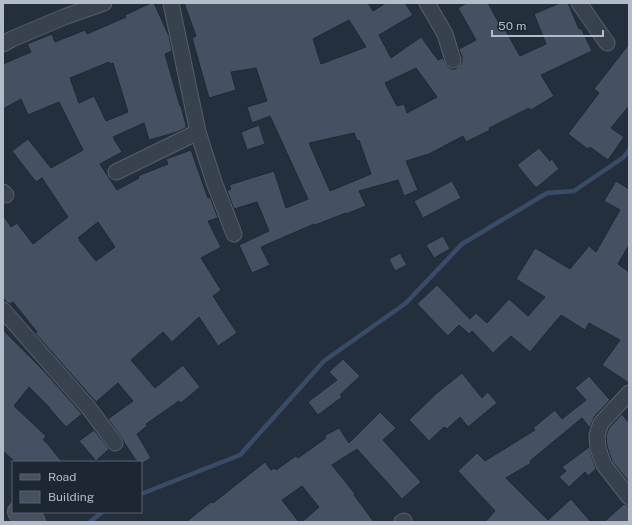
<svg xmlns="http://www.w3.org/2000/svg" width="632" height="525" font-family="'Public Sans',sans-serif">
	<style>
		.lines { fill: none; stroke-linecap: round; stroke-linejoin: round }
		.stream { stroke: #394c67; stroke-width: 4.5 }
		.building { fill: #455162; stroke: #1f2835; fill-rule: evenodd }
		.street-casing { stroke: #565f6c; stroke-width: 17 }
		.secondary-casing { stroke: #565f6c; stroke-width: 24 }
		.street { stroke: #38414e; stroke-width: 15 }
		.secondary { stroke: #465061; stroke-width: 22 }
	</style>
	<rect width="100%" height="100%" fill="#242f3e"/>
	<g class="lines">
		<!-- stream -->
		<path class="stream" d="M141 494 240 455 324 361 406 303 462 244 547 193 574 191 624 157 629 150
			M90 522 102 512"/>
	</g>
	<!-- building -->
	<path class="building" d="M151 3H154L169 36 172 51 165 54 180 106H181L186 125V128L177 132 149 140 144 123 113 137 122 152 100 164 117 190 139 178 138 176 168 164 166 159 191 150 208 198 210 197 218 218 208 221 221 247 201 258 221 290 213 296 237 333 218 346 199 317 172 342 163 332 131 360 155 388 183 365 200 387 181 403 179 401 146 424 147 426 137 434 151 458 141 464V462H137L124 442 122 438 108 419 133 401 118 383 96 402 35 333 37 332 13 302 10 304 6 302 3 297V215L11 227 17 223 33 244 68 217 42 178 36 182 12 151 28 139 51 168 83 150 59 102 28 115 21 99 3 109V64L31 52 27 44 52 34 55 42 85 30 87 34 126 17 125 15ZM109 62 110 64 113 63 128 112 106 121 94 96 79 103 70 78ZM98 222 115 247 96 261 79 240 80 239 78 238Z
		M184 3H368L373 11 386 3H405L413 15 379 35 391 58 421 37 438 60 443 58 447 66 451 69H455L459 66 462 62V57L459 49 476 40 458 8 467 3H488L501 27 503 26 520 56 546 44 534 14 560 3H568L579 29 581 28 592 51 541 75 554 96 531 110 529 108 489 128 490 130 466 142 463 136 429 154 406 161 418 190 404 196 398 180 359 191 366 206 346 214V213L315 225 314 224 261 247 270 265 252 273 239 245 269 231 257 202 234 209 227 191 231 189 229 185 274 171 286 208 308 199 270 116 252 123 247 107 267 101 256 68 231 72 236 90 209 98 192 38 196 36ZM349 20 366 47 321 64 313 39ZM416 68 437 97 407 113 404 104 397 106 385 83ZM354 133 357 141 359 140 371 174 330 191 309 143Z
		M629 44V106L611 128 624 137 608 160 590 147 588 149 568 134 599 93 594 89Z
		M259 125 265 144 247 150 241 132Z
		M539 148 550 161 552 159 559 169 536 188 517 165Z
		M452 181 461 198 423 218 414 201Z
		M616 181 629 189V245L618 264 629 272V383L602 365 620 340 589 323 585 330 561 315 530 352 511 336 493 353 472 331 469 334 459 325 448 336 417 304 437 285 470 319 476 313 487 323 509 299 528 316 545 297 516 279 535 248 570 269 589 246 596 252 620 210 604 201Z
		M443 236 450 249 434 258 426 245Z
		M400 253 407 265 395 271 389 259Z
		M3 330 44 371 82 414 66 427 49 408H50L29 387 14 406 46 436 43 440 47 443 62 462H15L3 451Z
		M343 359 360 376 340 395 342 397 318 415 308 402 337 380 329 372Z
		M462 373 482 398 488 392 497 403 468 427 460 417 447 429 444 427 429 441 409 420 437 393Z
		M589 376 610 400 594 417 590 428 582 418 530 461 531 463 506 478 548 520 571 499 591 522H485L495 511 458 471 477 453 485 461 535 430 533 428 555 410 562 419 586 400 575 388Z
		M380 412 396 428 383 440 421 482 402 499 357 449 332 465 355 494 354 495 374 522H302L319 507 302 486 282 500 299 522H186L211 502 213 503 265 462 271 470 274 468 276 470 296 456 298 458 326 438 324 436 339 428 349 443Z
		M622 414 629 423V482L612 461 607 446 606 436 609 428Z
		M94 430 109 449 96 461 79 441Z
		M589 447 596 469 588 476 585 472 569 487 559 477 566 471 562 467Z
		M624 504 629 506V522H604Z"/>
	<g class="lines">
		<!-- street casing -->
		<g class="street-casing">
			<path id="street" d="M171 3 198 132 214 182 234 234
				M427 3 445 34 453 60
				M579 3 607 43
				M3 44 12 39 64 17 104 3
				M116 172 198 132
				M3 192 6 195
				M3 310 88 407 115 443
				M629 393 601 423 597 435 598 448 604 465 629 497
				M402 522 404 521"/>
		</g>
		<!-- secondary casing -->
		<g class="secondary-casing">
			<path id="secondary" d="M19 512 34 522"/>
		</g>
		<!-- street -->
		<use href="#street" class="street"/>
		<!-- secondary -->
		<use href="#secondary" class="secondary"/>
	</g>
	<!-- border -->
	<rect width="632" height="525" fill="none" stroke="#b4bcc9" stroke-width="8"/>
	<!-- legend -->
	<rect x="12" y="461" width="130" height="52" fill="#1d2633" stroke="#59626f"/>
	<rect x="20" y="474" width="20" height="6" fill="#465061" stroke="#59626f"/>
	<text x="48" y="481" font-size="12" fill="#b4bcc9">Road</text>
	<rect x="20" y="491" width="20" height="12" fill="#455162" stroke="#59626f"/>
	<text x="48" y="501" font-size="12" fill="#b4bcc9">Building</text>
	<!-- scale -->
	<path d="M492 30v6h111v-6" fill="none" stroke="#b4bcc9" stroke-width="2"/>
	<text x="498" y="30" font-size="12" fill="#b4bcc9" stroke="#1d2633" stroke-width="3" paint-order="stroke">50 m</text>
</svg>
